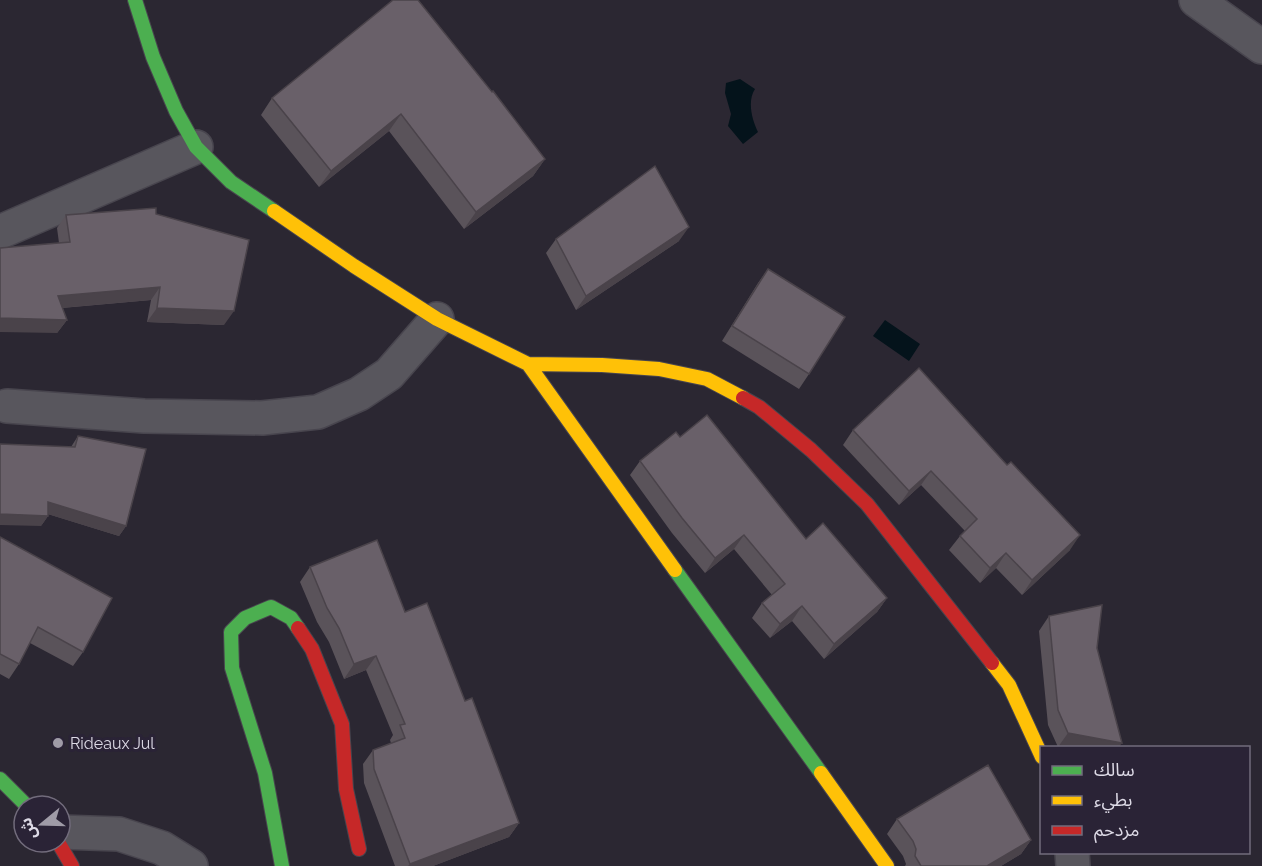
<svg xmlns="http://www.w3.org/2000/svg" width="1262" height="866" font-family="Raleway,'Noto Sans Arabic',sans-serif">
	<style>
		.water { fill: #04131b }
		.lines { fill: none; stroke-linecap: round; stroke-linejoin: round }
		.street-casing { stroke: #48454e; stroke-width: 36 }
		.fast-casing { stroke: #48454e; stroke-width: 16 }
		.slow-casing { stroke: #48454e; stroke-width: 16 }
		.jam-casing { stroke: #48454e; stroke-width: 16 }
		.street { stroke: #58565d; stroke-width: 33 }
		.fast { stroke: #4caf50; stroke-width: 14 }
		.slow { stroke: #ffc107; stroke-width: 14 }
		.jam { stroke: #c62828; stroke-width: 14 }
		.wall { fill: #5a535a }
		.shaded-wall { fill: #4a434a }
		.building { fill: #696069; stroke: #4a434a; stroke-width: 1.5 }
		.poi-dot { fill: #9f9ba7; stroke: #2a2336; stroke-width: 2 }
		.labels { text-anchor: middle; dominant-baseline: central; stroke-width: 6; stroke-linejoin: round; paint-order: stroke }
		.poi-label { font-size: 16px; fill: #dddae6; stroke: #2a2336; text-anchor: start }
	</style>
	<rect width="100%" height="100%" fill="#2b2732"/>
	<!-- water -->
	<path class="water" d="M740 79 755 89C747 101 752 120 758 132L743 144 728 126 731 114 725 93 726 83Z
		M885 320 920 344 909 361 873 336Z"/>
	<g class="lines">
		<!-- street casing -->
		<g class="street-casing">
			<path id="street" d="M1196 0 1262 47
				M0 232 196 147
				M7 406 144 416 262 418 318 412 359 394 389 374 437 319
				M60 832 119 834 162 848 191 866
				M1072 852 1073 866"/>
		</g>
		<!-- fast casing -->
		<g class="fast-casing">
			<path id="fast" d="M135 0 153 57 176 111 196 147 231 182 274 211
				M675 570 821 773
				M0 779 27 806
				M282 866 265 773 232 668 231 632 245 618 271 607 291 618 298 628"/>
		</g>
		<!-- slow casing -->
		<g class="slow-casing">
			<path id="slow" d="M274 211 354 266 437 319 528 364 602 365 659 369 707 379 743 398
				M528 364 675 570
				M992 663 1009 685 1042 757
				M821 773 887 866"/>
		</g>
		<!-- jam casing -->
		<g class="jam-casing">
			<path id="jam" d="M743 398 759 407 811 450 867 504 992 663
				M298 628 312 649 342 724 346 789 359 849
				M58 842 72 866"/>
		</g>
		<!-- street -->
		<use href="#street" class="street"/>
		<!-- fast -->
		<use href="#fast" class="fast"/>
		<!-- slow -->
		<use href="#slow" class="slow"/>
		<!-- jam -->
		<use href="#jam" class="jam"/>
	</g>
	<!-- wall -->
	<path class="wall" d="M393 0 545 159 533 176 464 229 389 131 319 187 261 115 272 98Z
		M156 214 224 325 147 322 151 300 62 308 67 320 57 333 59 243 57 228 66 215Z
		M556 239 679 241 576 310 546 253Z
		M768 269 809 374 799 389 722 341 758 283Z
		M919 368 1070 550 1022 595 996 568 980 583 949 550 960 536 965 531 921 485 899 505 843 445 853 430Z
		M78 436 126 526 119 536 48 514V516L41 526 71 447Z
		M680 437 806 539 887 598 877 612 824 659 792 621 770 638 752 618 762 603 772 595 734 549 705 573 672 533 630 475 640 461Z
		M0 537 83 652 73 666 30 643 19 664 9 679 0 674Z
		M310 567 405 612 465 701 519 823 509 837 433 866H395L364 783 363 764 373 750 391 743 390 740 393 735 366 670 344 679 329 642 317 622 300 582Z
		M1049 616 1097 648 1119 747H1058L1048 725 1039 631Z
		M897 819 1031 840 1021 854 1001 866H905L906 864 903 856 887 834Z"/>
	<!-- shaded-wall -->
	<path class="shaded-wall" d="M401 114 389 131 319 187 331 171Z
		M545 159 533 176 464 229 476 212Z
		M689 227 679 241 576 310 586 296Z
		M160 287 151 300 49 309 58 296Z
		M157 308 234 311 224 325 147 322Z
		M0 318 67 320 57 333 0 332Z
		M931 471 921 485 899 505 909 491Z
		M48 502 126 526 119 536 41 512Z
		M0 514 48 516 41 526 0 525Z
		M744 535 734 549 705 573 715 558Z
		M1080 535 1070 550 1022 595 1032 580Z
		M1006 553 996 568 980 583 990 568Z
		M887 598 877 612 824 659 834 644Z
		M802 606 792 621 770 638 780 624Z
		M376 656 366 670 344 679 354 664Z
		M1068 733 1122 743 1119 747H1058Z
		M519 823 509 837 433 866H408L410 864Z
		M1031 840 1021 854 1001 866H987Z"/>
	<!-- building -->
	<path class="building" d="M393 0H418L492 92 493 91 545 159 476 212 401 114 331 171 272 98Z
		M655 166 689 227 586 296 556 239Z
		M156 208V214L249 240 234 311 157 308 160 287 58 296 67 320 0 318V248L70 242 66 215Z
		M768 269 845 317 809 374 732 326Z
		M919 368 1007 465 1011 462 1080 535 1032 580 1006 553 990 568 960 536 977 519 931 471 909 491 853 430Z
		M707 415 806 539 823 523 887 598 834 644 802 606 780 624 762 603 785 584 744 535 715 558 682 518 640 461 676 432 680 437Z
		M78 436 146 449 126 526 48 502V516L0 514V444L75 447Z
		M0 537 112 598 83 652 38 627 19 664 0 654Z
		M377 540 405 612 427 603 465 701 472 698 519 823 410 864 374 769 373 750 405 738 400 725 405 724 376 656 354 664 339 628 327 608 310 567Z
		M1102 605 1097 648 1122 743 1068 733 1058 710 1049 616Z
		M988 765 1031 840 987 866H921L915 856 916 849 913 841 897 819Z"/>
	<!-- markers -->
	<circle class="poi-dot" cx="58" cy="743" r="6"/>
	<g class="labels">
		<!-- poi labels -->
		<g class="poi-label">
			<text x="70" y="743">Rideaux Jul</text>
		</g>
	</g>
	<!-- legend -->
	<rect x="1040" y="746" width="210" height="108" fill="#2a2336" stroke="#726c7c" stroke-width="1.5"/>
	<rect x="1052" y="766" width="30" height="9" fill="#4caf50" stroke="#726c7c" stroke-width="1.5"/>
	<text x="1094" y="776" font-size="18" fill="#dddae6">سالك</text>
	<rect x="1052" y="796" width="30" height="9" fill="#ffc107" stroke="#726c7c" stroke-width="1.5"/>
	<text x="1094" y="806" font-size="18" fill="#dddae6">بطيء</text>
	<rect x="1052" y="826" width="30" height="9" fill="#c62828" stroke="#726c7c" stroke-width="1.5"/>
	<text x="1094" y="836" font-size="18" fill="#dddae6">مزدحم</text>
	<!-- north arrow -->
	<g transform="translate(42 824) rotate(251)"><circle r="28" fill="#2a2336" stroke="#726c7c" stroke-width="1.5"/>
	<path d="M0-4.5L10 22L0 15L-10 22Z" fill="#9f9ba7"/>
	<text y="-9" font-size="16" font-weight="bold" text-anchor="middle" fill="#dddae6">ش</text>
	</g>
</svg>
